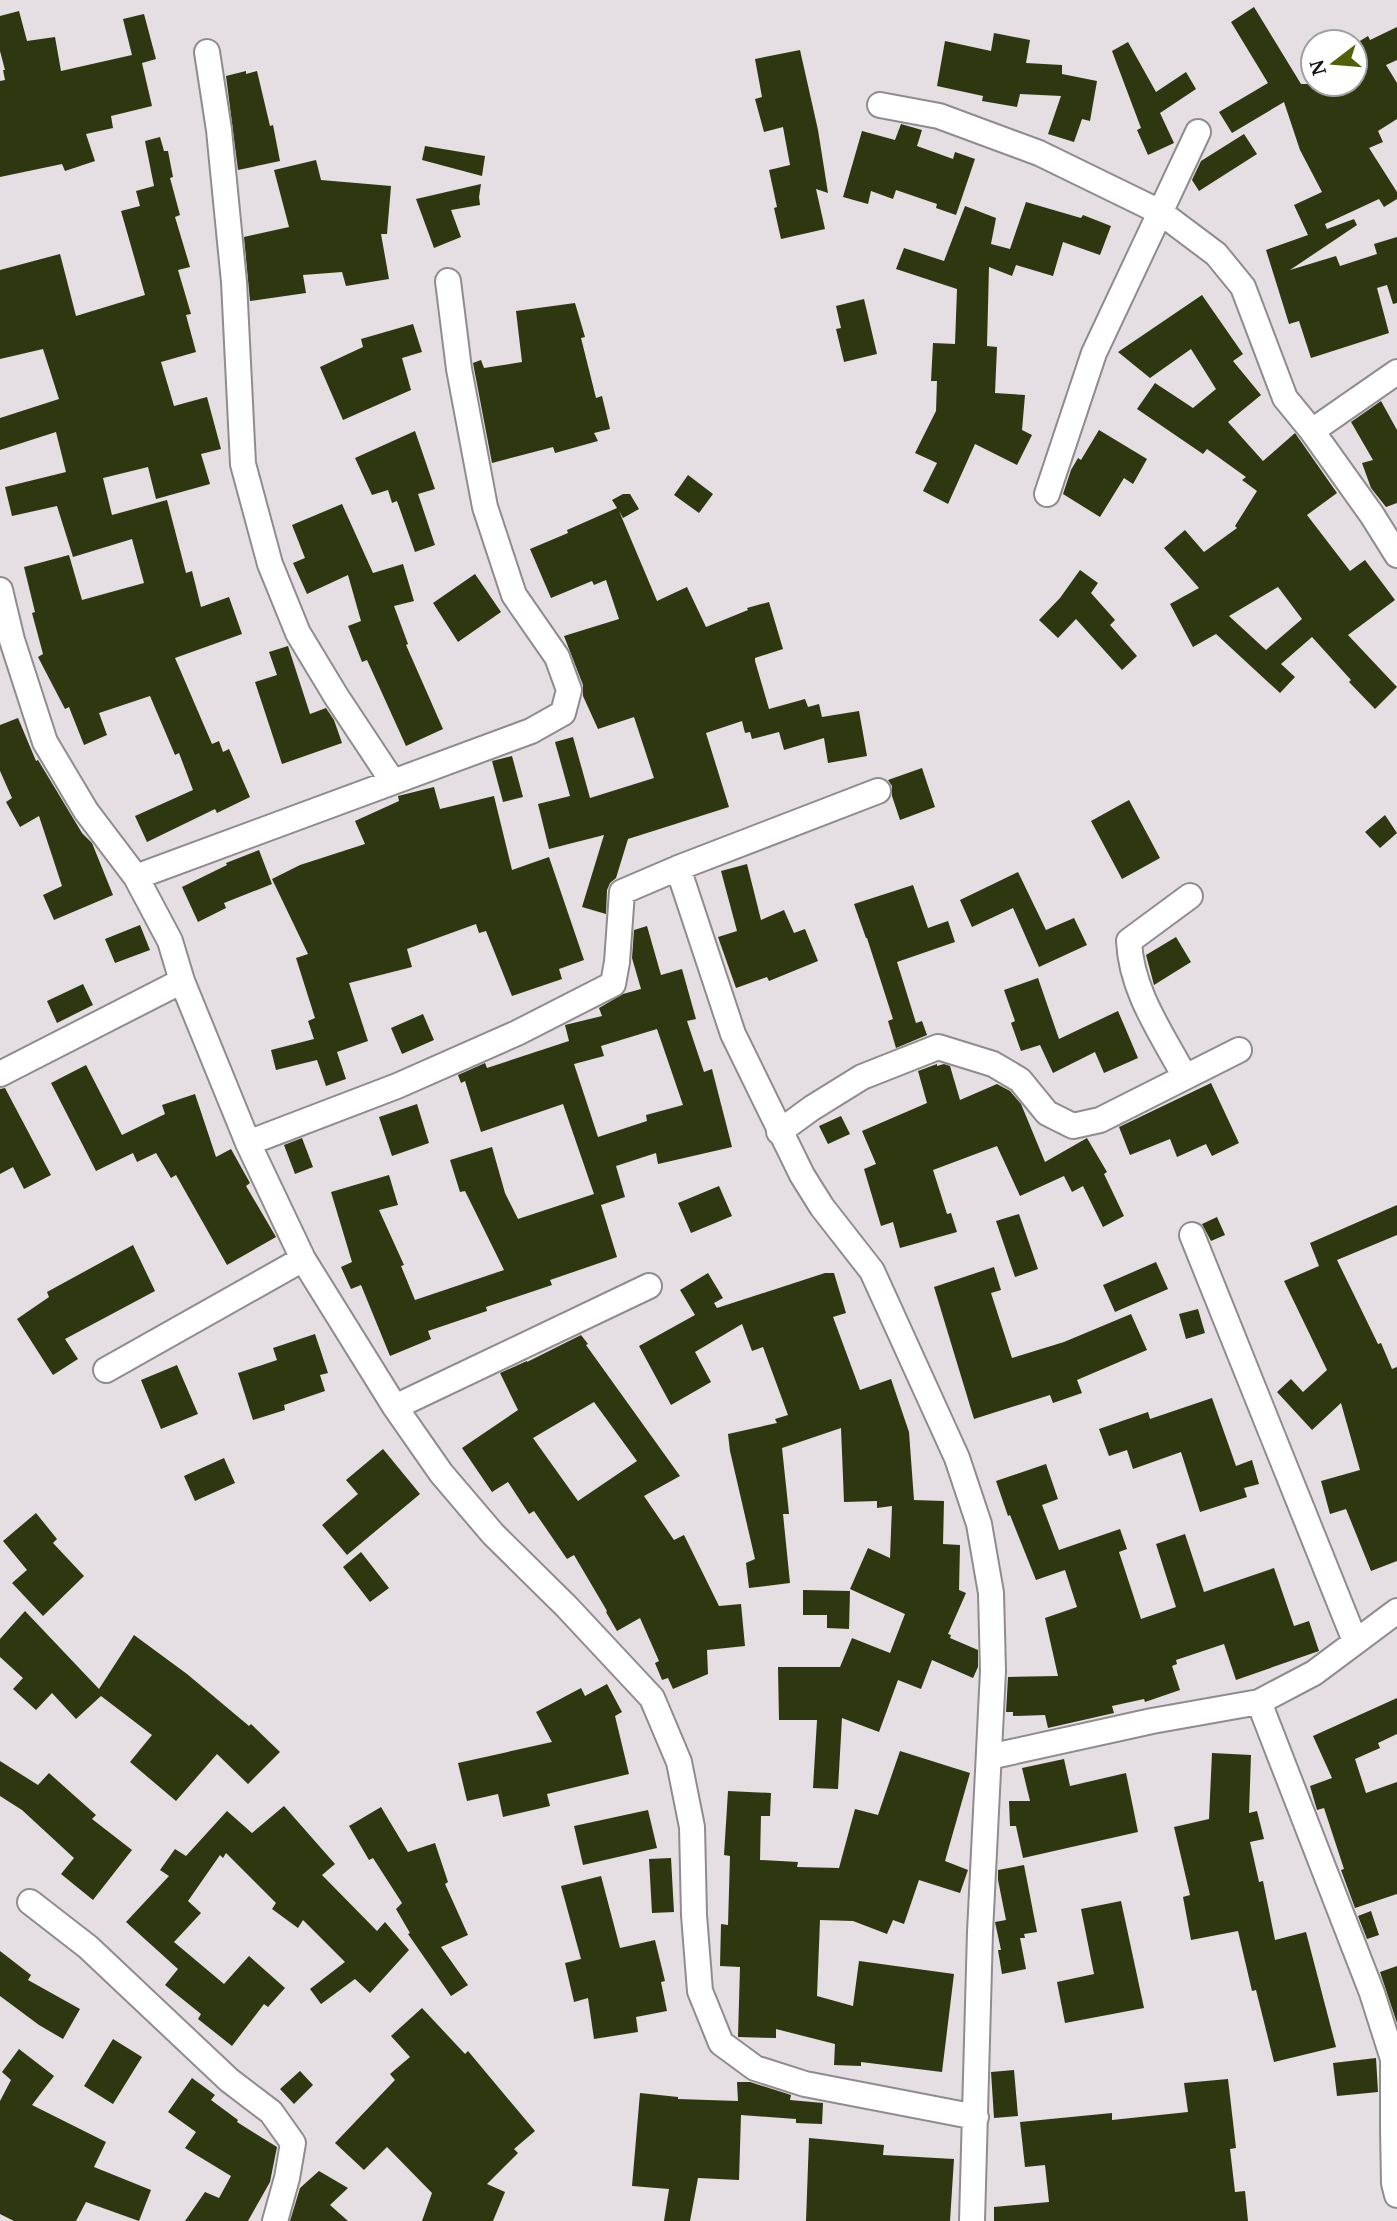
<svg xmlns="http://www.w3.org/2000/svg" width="1397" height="2221" font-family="'Noto Serif',serif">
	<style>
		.building { fill: #2e370f; fill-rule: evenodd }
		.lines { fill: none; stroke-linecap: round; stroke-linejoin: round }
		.minor-casing { stroke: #918b8f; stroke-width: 28 }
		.minor { stroke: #fff; stroke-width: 24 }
	</style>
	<rect width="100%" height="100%" fill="#e5dee2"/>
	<!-- building -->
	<path class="building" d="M1254 7 1301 84H1355V44L1368 36 1370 40 1397 27V60L1386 65 1397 83V119L1378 131 1383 142 1369 148 1397 192V199L1384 207 1379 199 1325 224 1327 229 1354 219 1357 225 1290 270 1336 256 1340 266 1377 254 1374 244 1397 237V303L1393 304 1387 285 1377 288 1389 333 1311 358 1299 321 1289 324 1266 250 1308 235 1294 205 1322 192 1300 150 1284 102 1232 133 1219 112 1268 83 1231 22Z
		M19 11 27 41 55 37 61 71 132 55 123 19 144 14 156 59 142 63 152 106 111 116 113 128 86 134 95 161 65 171 62 164 0 177V81L5 80 3 70H5L0 51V16Z
		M994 33 1030 40 1026 63 1062 65V74L1097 81 1090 121 1082 119 1074 142 1048 134 1061 96 1020 94 1017 107 982 101 983 96 937 86 945 41 991 51Z
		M1128 42 1156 92 1186 72 1196 89 1160 113 1174 143 1148 155 1137 130 1141 128 1112 51Z
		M800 50 818 130 828 193 816 189 825 229 781 239 774 208 777 207 769 170 790 165 783 127 764 132 755 99 762 97 755 59Z
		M246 71V74L257 71 270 126 273 125 280 161 238 170 226 76Z
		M901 124 922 130 917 146 953 159 955 152 975 159 956 215 936 208 937 204 896 190 893 199 871 191 868 204 843 197 862 131 895 140Z
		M1244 134 1257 154 1199 191 1192 180 1201 161Z
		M160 137 164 151H168L173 177 170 178 180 215 175 217 190 267 178 270 191 314 186 315 196 352 161 362 174 406 207 397 221 449 201 454 210 484 156 499 148 467 103 478 112 515 167 500 186 573 192 571 201 607 229 597 242 634 175 658 212 744 219 741 223 752 229 749 250 797 217 813 215 809 147 842 135 816 193 790 179 753 175 755 150 696 99 713 107 735 84 745 69 707 65 709 38 657 43 654 32 613 35 612 24 567 69 555 82 600 144 583 132 539 73 557 57 506 12 516 5 487 66 472 56 432 0 450V418L59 399 43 349 0 359V270L60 254 76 316 145 295 121 211 140 206 136 191 154 186 145 141Z
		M425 146 485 156 482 176 422 160Z
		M316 160 321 180 391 186 387 234H381L389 279 346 286 342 272 303 275 306 293 250 301 244 237 289 227 274 170Z
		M481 184 479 197 480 205 451 210 461 237 434 248 416 199Z
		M1026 202 1081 218 1083 215 1111 226 1100 255 1063 242 1053 276 1016 265 1012 276 989 267 987 346 997 347 995 393 1025 395 1022 430 1032 435 1017 465 975 444 948 504 923 491 937 463 915 453 936 411 937 381H931L933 343 955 344 957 289 896 269 904 248 944 261 965 206 996 218 991 244 1010 249Z
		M1202 295 1243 354 1233 361 1261 395 1228 422 1263 461 1295 433 1337 493 1307 515 1350 571 1365 560 1395 600 1348 635 1397 687 1375 709 1349 682 1351 680 1312 637 1281 664 1295 677 1280 693 1216 634 1193 647 1170 604 1199 588 1164 548 1185 530 1204 552 1237 528 1235 526 1257 491 1242 480 1246 477 1207 449 1203 454 1137 409 1155 383 1193 408 1216 389 1191 349 1150 378 1118 352ZM1278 587 1302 619 1266 650 1229 616Z
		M864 299 877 354 844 362 836 329 841 328 836 306Z
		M575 303 585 337 581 338 596 398 602 396 610 429 594 433 598 441 555 453 553 447 492 463 473 363 481 360 484 368 522 362 516 311Z
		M413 324 422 352 402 358 411 390 343 420 320 367 363 347 361 339Z
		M1381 401 1397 430V503L1386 507 1371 488 1362 463 1373 460 1351 422Z
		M1099 430 1147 459 1133 484 1124 478 1100 517 1063 494 1071 470 1078 458 1081 460Z
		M415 431 435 489 418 494 435 545 415 552 397 501 392 503 388 490 372 495 355 458Z
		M688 475 713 494 699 513 674 495Z
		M623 494H630L639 509 623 518 619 511 657 601 687 587 706 627 748 610 747 608 769 602 783 649 755 658V661L769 709 805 699 808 707 819 704 822 717 859 711 867 756 828 763 824 738 784 750 779 732 752 739 750 732 745 733 742 721 706 733 729 807 628 839 616 878 610 883 607 890 606 914 582 907 604 835 549 849 538 804 570 796 555 742 573 737 590 798 654 778 634 717 598 729 583 696V685L564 636 619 619 606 580 594 585 592 581 551 598 530 549 568 533 567 530 617 508 612 500Z
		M342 504 373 573 403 564 414 601 394 606 408 644 406 645 443 729 406 746 367 660 362 662 348 626 361 621 348 575 307 594 293 563 305 558 292 525Z
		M1080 570 1098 583 1091 593 1115 620 1110 625 1137 656 1122 670 1076 619 1058 638 1039 620 1060 598Z
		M475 574 501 612 458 642 433 603Z
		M288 646 310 714 326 708 334 720 342 743 282 764 255 682 277 675 269 652Z
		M18 718 36 761 38 760 82 833 92 843 113 895 54 920 43 895 62 886 39 816 20 827 6 802 12 798 0 771V725Z
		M512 756 523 797 503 802 492 761Z
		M922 768 935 807 900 820 892 796V786L888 780Z
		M434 787 440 809 494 796 512 870 549 857 584 960 559 969 562 979 512 996 486 931 479 933 476 924 407 949 412 967 349 983 368 1041 337 1052 346 1079 326 1086 317 1060 276 1070 271 1050 314 1039 308 1021 315 1018 296 958 308 954 272 879 300 865 365 844 355 821 399 801 398 796Z
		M1129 800 1160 858 1122 879 1091 821Z
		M1385 815 1397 833 1380 848 1365 832Z
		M259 850 272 884 224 903 226 908 198 922 182 887 227 865 226 863Z
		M747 864 761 920 784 910 794 933 805 929 818 961 769 981 767 977 736 988 718 937 737 931 721 871Z
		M1018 872 1046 930 1074 918 1087 945 1039 967 1013 908 972 927 960 900Z
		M913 885 928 928 948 921 955 942 897 962 916 1023 922 1021 927 1035 896 1048 888 1021 893 1019 867 938H866L854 904Z
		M140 925 150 950 115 963 105 939Z
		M647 926 661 975 682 969 696 1019 687 1021 704 1072 712 1069 732 1147 658 1164 656 1153 616 1166 625 1197 601 1205 617 1257 550 1280 552 1285 486 1307 487 1311 428 1331 431 1339 390 1356 361 1285 351 1289 341 1267 352 1262 331 1192 389 1175 398 1205 379 1210 404 1265 401 1266 415 1300 504 1270 465 1191 460 1192 450 1160 492 1147 505 1193 518 1219 594 1194 563 1104 481 1132 465 1081 461 1083 458 1075 485 1063 487 1068 569 1041 565 1025 602 1016 599 1008 623 994 641 989 632 958 634 930ZM657 1029 683 1105 646 1115 647 1121 598 1137 574 1064 604 1056 601 1046Z
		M1176 937 1191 962 1154 985 1146 955Z
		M1038 978 1059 1039 1118 1011 1138 1058 1104 1073 1095 1052 1053 1073 1040 1045 1021 1051 1011 1023 1015 1021 1004 990Z
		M83 984 93 1005 57 1023 47 1001Z
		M423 1014 434 1040 402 1054 391 1028Z
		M937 1064V1066L944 1064 950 1066 960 1100 997 1084 1010 1091 1021 1104 1045 1162 1087 1138 1107 1172 1104 1174 1124 1216 1103 1227 1083 1186 1072 1192 1064 1176 1020 1196 997 1146 933 1170 947 1214 951 1213 957 1232 900 1248 893 1222 881 1226 864 1169 876 1164 862 1131 927 1103 918 1071Z
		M86 1065 122 1135 165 1114 162 1105 195 1094 216 1157 231 1149 250 1183 246 1186 276 1237 227 1265 176 1175 171 1178 156 1153 137 1162 133 1153 96 1171 51 1083Z
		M1211 1083 1239 1143 1212 1156 1206 1144 1177 1157 1170 1139 1130 1155 1119 1127Z
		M5 1088 51 1175 24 1189 13 1167 0 1174V1089Z
		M417 1104 429 1143 392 1156 379 1117Z
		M841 1116 850 1134 828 1144 819 1126Z
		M302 1138 313 1167 295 1174 284 1145Z
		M719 1186 732 1216 691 1233 678 1203Z
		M1397 1205V1235L1337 1260 1378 1344 1381 1343 1392 1369 1397 1367V1561L1371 1571 1346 1509 1330 1514 1321 1481 1360 1470 1341 1403 1312 1430 1277 1392 1291 1379 1303 1392 1327 1370 1284 1281 1319 1266 1310 1243Z
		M1019 1214 1038 1269 1015 1277 996 1221Z
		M1217 1217 1225 1235 1211 1241 1202 1224Z
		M133 1245 155 1291 65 1339 78 1359 53 1375 17 1319 49 1297 47 1292Z
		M1156 1262 1168 1289 1115 1312 1103 1285Z
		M994 1267 1001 1290 991 1293 1012 1358 1064 1342 1131 1314 1147 1350 1077 1380 1082 1393 1053 1403 1050 1395 974 1419 934 1287Z
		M708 1273 723 1298 714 1303 717 1308 825 1273H834L846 1313 833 1317 860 1390 891 1379 909 1432 914 1500 944 1501 943 1544 960 1545 959 1590 966 1593 948 1634 951 1635 950 1638 978 1650V1667L973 1678 932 1660 921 1689 898 1680 879 1732 842 1718 838 1789 813 1788 817 1720H779L778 1667H840L852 1638 890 1653 905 1614 850 1589 868 1548 890 1558 892 1506 877 1508V1501L844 1502 841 1428 782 1448 789 1514H783L790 1583 749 1588 746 1563 755 1559 730 1451 728 1434 777 1423 775 1419 788 1415 763 1347 752 1351 742 1324 695 1352 711 1382 671 1405 639 1346 695 1315 680 1290Z
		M1198 1309 1205 1333 1186 1339 1179 1314Z
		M315 1334 328 1373 320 1375 325 1391 284 1405 285 1410 253 1420 238 1373 277 1360 273 1348Z
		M581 1335 588 1344 586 1345 680 1476 644 1496 674 1540 684 1535 719 1606 741 1604 745 1646 707 1650 708 1674 673 1689 668 1678 662 1680 655 1663 659 1661 640 1618 617 1631 606 1612 607 1611 574 1555 567 1559 534 1511 529 1514 508 1482 492 1492 462 1448 518 1410 500 1373 527 1361V1362ZM594 1402 637 1461 578 1501 533 1438Z
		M177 1365 198 1414 161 1429 141 1380Z
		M1212 1398 1236 1466 1252 1460 1259 1484 1244 1488 1247 1497 1200 1512 1181 1452 1133 1469 1127 1450 1109 1456 1099 1429 1148 1412 1150 1419Z
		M383 1449 420 1494 347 1555 322 1525 358 1494 346 1480Z
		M224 1458 235 1483 195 1501 184 1476Z
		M1046 1464 1058 1499 1042 1505 1059 1550 1120 1529 1127 1549 1119 1552 1141 1619 1176 1607 1156 1544 1185 1534 1204 1592 1274 1568 1294 1626 1309 1621 1319 1651 1236 1680 1224 1644 1176 1660 1177 1664 1172 1666 1180 1690 1145 1702 1144 1699 1112 1706 1114 1713 1048 1728 1045 1715 1013 1716V1712H1006L1008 1677 1058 1676 1045 1618 1077 1607 1065 1570 1036 1580 1010 1515 1008 1516 996 1481Z
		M36 1513 57 1539 53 1543 84 1576 43 1616 12 1583 27 1570 3 1541Z
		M361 1552 389 1588 370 1602 343 1567Z
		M803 1590 850 1591 849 1629 827 1628V1615H803Z
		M25 1611 99 1689 134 1635 187 1674 249 1726 251 1724 280 1752 248 1784 217 1754 176 1801 130 1762 152 1735 101 1696 76 1719 52 1693 36 1710 13 1689 23 1678 0 1657V1639Z
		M607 1684 622 1712 615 1716 629 1774 547 1794 550 1806 503 1817 498 1794 467 1801 458 1763 552 1742 536 1712 581 1688 585 1696Z
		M1397 1698V1734L1378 1743 1380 1748 1355 1759 1366 1793 1397 1782V1894L1355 1908 1341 1870 1344 1869 1324 1808 1317 1810 1310 1786 1332 1778 1313 1736Z
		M900 1751 970 1773 945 1861 968 1870 960 1893 919 1880 904 1924 893 1920 887 1934 853 1921 820 1920 817 1996 853 2006 859 1961 954 1974 942 2072 861 2062V2066L834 2065 835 2044 776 2029V2038L738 2037 740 1967 720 1966 721 1924 728 1925 730 1856 724 1855 728 1791 771 1793 770 1816H761L760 1860 798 1862 797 1867 839 1868 855 1809 878 1815Z
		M1212 1753 1251 1755 1249 1813 1257 1811 1264 1839 1250 1842 1259 1882 1263 1881 1275 1940 1306 1932 1336 2047 1274 2062 1256 1990 1252 1991 1238 1931 1191 1940 1183 1897 1190 1895 1174 1827 1209 1819Z
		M1064 1759 1070 1786 1126 1773 1138 1832 1023 1858 1016 1826H1010L1009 1801H1030L1022 1768Z
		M0 1761 38 1785 49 1773 96 1815 92 1819 132 1850 93 1900 61 1874 74 1858 22 1810 0 1796Z
		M284 1806 335 1864 322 1875 377 1931 385 1922 409 1950 370 1993 355 1979 321 2004 310 1989 345 1962 303 1920 298 1928 272 1909 276 1903 226 1853 223 1858 220 1855 188 1901 201 1913 174 1942 224 1984 249 1956 285 1988 268 2007 264 2004 232 2046 198 2019 201 2014 165 1985 178 1969 126 1922 169 1876 160 1870 175 1849 186 1856 227 1811 252 1833Z
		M381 1807 408 1852 435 1843 448 1882 445 1884 468 1935 441 1947 468 1985 451 1996 408 1934 410 1933 396 1909 402 1903 373 1858 369 1860 349 1826Z
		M648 1810 657 1848 583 1865 574 1826Z
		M671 1858 674 1912 652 1913 649 1859Z
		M1024 1865 1037 1932 1024 1934 1025 1938H1020L1026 1969 1002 1974 998 1950H1001L995 1922 1006 1920 998 1880V1870Z
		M601 1876 620 1948 655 1940 665 1981 661 1982 667 2011 636 2017 638 2032 594 2039 588 1998 574 2002 565 1963 581 1959 561 1886Z
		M1121 1901 1144 2008 1065 2023 1057 1982 1094 1974 1081 1909Z
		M1371 1911 1379 1935 1367 1939 1358 1916Z
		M0 1951 31 1975 28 1980 80 2009 63 2039 39 2025 0 1996Z
		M1397 1966V2023L1380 1972Z
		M422 2008 465 2054 468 2051 535 2131 514 2149 518 2153 487 2184 505 2192 493 2221H422L432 2193 387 2147 364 2170 335 2143 395 2080 390 2074 410 2057 391 2036Z
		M113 2039 142 2057 113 2104 84 2086Z
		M19 2049 54 2076 32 2105 106 2142 94 2167 151 2190 139 2221 86 2202 76 2221H14L0 2214V2101L11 2080 2 2072Z
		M1376 2058 1378 2092 1337 2096 1333 2063Z
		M1014 2070 1018 2116 994 2118 991 2072Z
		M300 2071 313 2085 294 2104 280 2089Z
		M192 2078 215 2095 211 2100 238 2120 237 2122 277 2147 270 2182 248 2221H185L205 2192 219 2198 231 2176 185 2148 196 2132 168 2112Z
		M1228 2079 1236 2148 1230 2149 1235 2192 1245 2191 1248 2221H994V2207L1049 2202 1045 2165 1025 2167 1020 2122 1112 2113V2120L1188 2112 1184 2083Z
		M737 2082H750L791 2095 790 2100 823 2103 822 2124 796 2123V2119L741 2115 739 2180 698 2178 690 2221H664L669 2189 632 2186 640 2093 678 2097V2099L738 2101Z
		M809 2138 884 2145 883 2155 954 2159 950 2221H806Z
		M319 2171 348 2188 330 2205 348 2221H290L300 2188Z"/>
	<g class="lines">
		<!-- minor casing -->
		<g class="minor-casing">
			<path id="minor" d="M207 52 219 130 234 282 243 464 270 564 298 633 336 696 393 782
				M880 105 939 116 1039 153 1160 212 1216 254 1243 287 1285 398 1312 431 1372 515 1397 555
				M1312 431 1397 372
				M1047 494 1094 353 1198 132
				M0 590 12 640 45 742 86 811 136 877 170 941 182 981 248 1143 303 1259 395 1407 441 1473 493 1534 566 1606 652 1698 679 1762 692 1827 694 1915 700 1991 721 2043 755 2068 805 2084 976 2117
				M678 868 733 1034 802 1175 822 1207 872 1271 957 1458 979 1524 991 1593 993 1671 980 1932 972 2221
				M136 877 531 731 563 713 569 690 557 657 514 595 485 507 459 369 448 281
				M0 1074 182 981
				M1185 1077C1162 1034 1131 991 1129 941L1190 896
				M779 1132 812 1108 862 1077 938 1047 993 1064 1020 1080 1047 1113 1073 1126 1100 1120 1239 1050
				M248 1143 397 1086 517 1033 613 984 617 962 622 892 678 868 878 791
				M1192 1235 1355 1641
				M106 1370 303 1259
				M395 1407 649 1286
				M1259 1702 1372 1993 1393 2059V2128L1394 2183 1397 2195
				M989 1757 1152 1721 1259 1702 1314 1673 1397 1611
				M30 1902 88 1947 229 2080 271 2112 293 2143 287 2178 275 2221"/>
		</g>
		<!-- minor -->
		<use href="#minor" class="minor"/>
	</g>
	<!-- north arrow -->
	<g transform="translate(1334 63) rotate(254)"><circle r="33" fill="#ffffff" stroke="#a1a0a1" stroke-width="2"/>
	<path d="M0-5L12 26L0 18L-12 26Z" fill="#506107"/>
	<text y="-10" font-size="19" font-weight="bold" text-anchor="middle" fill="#151214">N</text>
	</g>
</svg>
